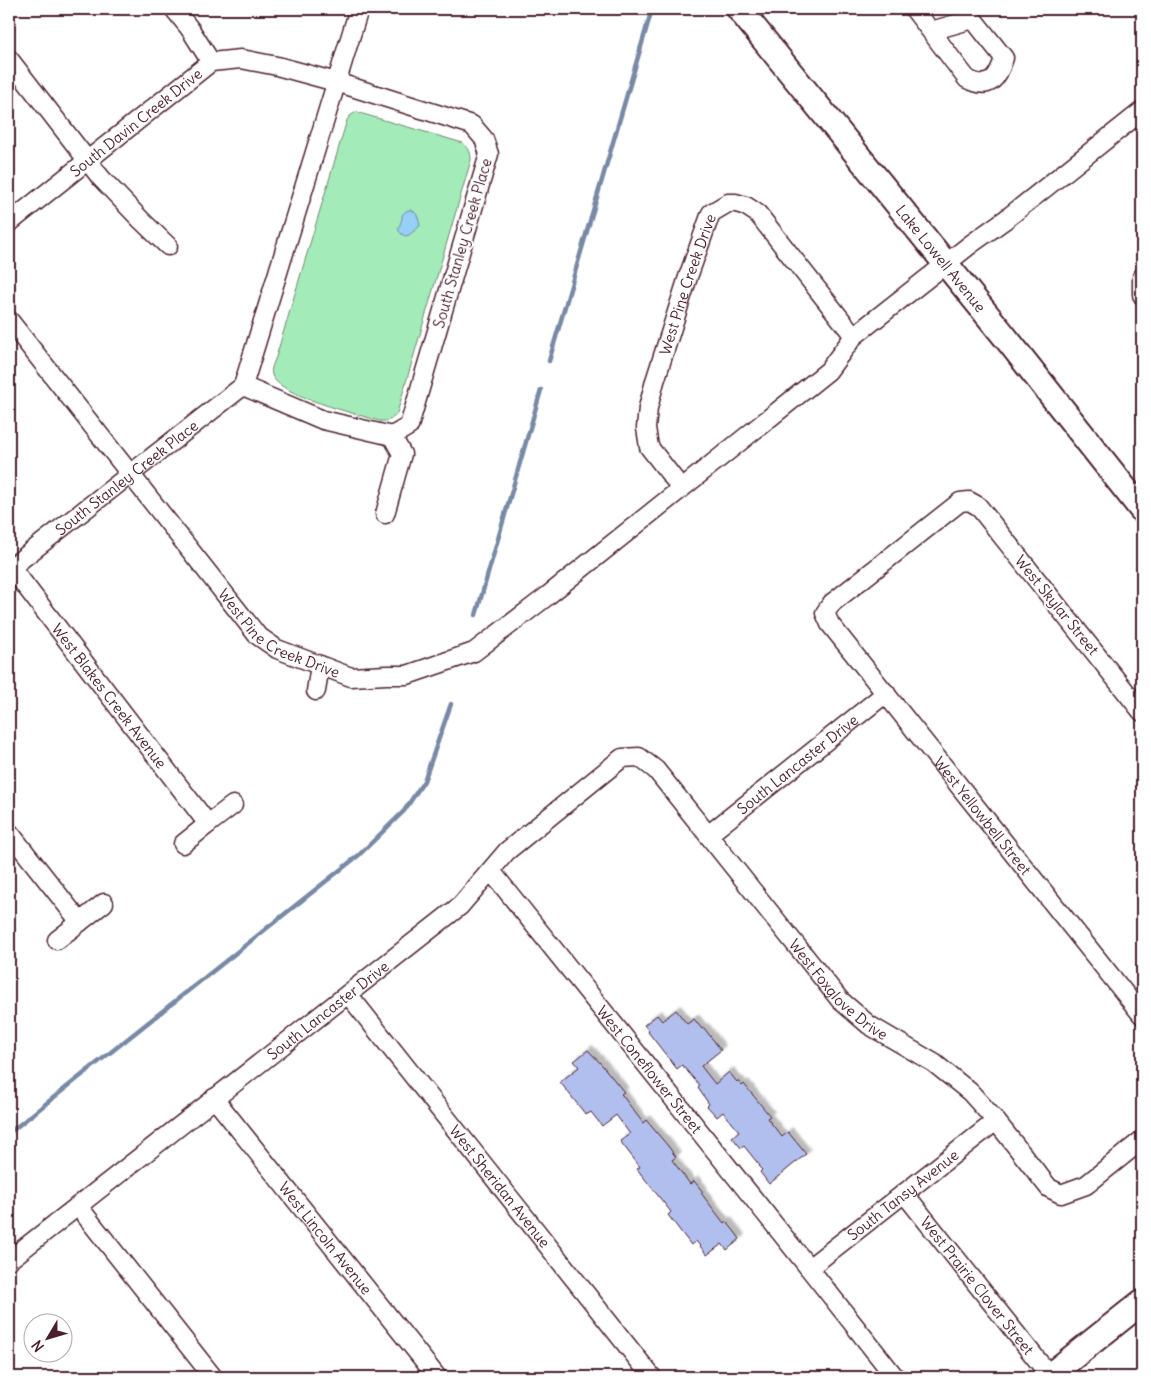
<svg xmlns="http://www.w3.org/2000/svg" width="1151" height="1386" font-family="Delius,sans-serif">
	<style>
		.green { fill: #a3ebb9; stroke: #768572 }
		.water { fill: #96d0f6; stroke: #7889a5 }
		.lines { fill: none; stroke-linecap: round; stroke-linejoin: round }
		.stream { stroke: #7889a5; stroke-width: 4.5 }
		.building { fill: #b1bfef; stroke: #4a1f2b; filter: url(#shadow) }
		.minor-casing { stroke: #4a1f2b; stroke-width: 21 }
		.secondary-casing { stroke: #4a1f2b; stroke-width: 28 }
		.minor { stroke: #fff; stroke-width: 18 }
		.secondary { stroke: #fff; stroke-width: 24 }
		.labels { text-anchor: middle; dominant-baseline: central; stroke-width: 4; stroke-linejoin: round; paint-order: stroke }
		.street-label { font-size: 15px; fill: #4a1f2b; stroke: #fff }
	</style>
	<defs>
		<filter id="shadow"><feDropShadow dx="4.5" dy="-4.5" stdDeviation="1" flood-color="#0004"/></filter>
	</defs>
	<rect width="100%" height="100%" fill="#fff"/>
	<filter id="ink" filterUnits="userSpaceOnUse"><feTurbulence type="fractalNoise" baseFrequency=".02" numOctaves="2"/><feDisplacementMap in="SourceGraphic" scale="10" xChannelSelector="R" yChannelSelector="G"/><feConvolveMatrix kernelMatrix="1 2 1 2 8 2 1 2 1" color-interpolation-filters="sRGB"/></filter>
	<g filter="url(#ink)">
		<!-- green -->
		<path class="green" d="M356 112 463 143C469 148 471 152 471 160L397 413C393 419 388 422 380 421 360 415 277 395 272 375 270 369 274 362 276 357L347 120 350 116Z"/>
		<!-- water -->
		<path class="water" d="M410 210C417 211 419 219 420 226L409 235 405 236C392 229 403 225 402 215L406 211Z"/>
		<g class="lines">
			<!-- stream -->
			<path class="stream" d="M549 361 652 9
				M476 615 541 390
				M9 1133 359 855 404 811 424 781 451 704"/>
		</g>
		<!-- building -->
		<path class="building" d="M676 1010 687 1024 694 1019 702 1029 704 1028 721 1050 701 1066 715 1084 729 1072 737 1082 738 1081 742 1086 744 1084 770 1116 767 1118 782 1137 788 1132 806 1154 769 1184 760 1172 762 1170 759 1167 760 1166 744 1146 741 1148 732 1137 739 1131 723 1112 717 1117 707 1106 709 1104 698 1088 700 1086 682 1065 677 1069 648 1032 649 1031 644 1025 657 1015 662 1021Z
			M588 1050 602 1065 624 1092 621 1094 622 1095 643 1123 646 1120 668 1146 676 1157 672 1160 690 1184 694 1181 703 1192 701 1193 724 1223 726 1221 735 1232 740 1239 727 1250 722 1244 707 1255 696 1241 691 1245 668 1215 671 1212 637 1169 640 1167 620 1141 630 1134 616 1115 602 1126 591 1112 586 1115 560 1082 579 1067 574 1061Z"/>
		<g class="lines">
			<!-- minor casing -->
			<g class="minor-casing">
				<g id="minor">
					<path d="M174 9 190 29 211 62"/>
					<path d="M914 9 967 79C990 91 998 78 1004 58L973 19 931 31"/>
					<path d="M9 59 101 178 141 220 168 246"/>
					<path id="s1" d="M9 223 211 62 241 59 277 66 336 82 472 125 484 139 489 154 409 426 392 436 323 420 243 386"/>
					<path d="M1142 277V295"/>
					<path id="s2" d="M9 320 257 635 277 649 351 677 386 675H407L474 652 546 597 828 371 854 336 971 244 1006 219 1142 111"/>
					<path id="s3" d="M681 488 649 447 646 428 648 408 655 381 688 277 711 213 728 203H736L746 206 758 214 854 336"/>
					<path d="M385 514 402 454 392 436"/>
					<path id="s4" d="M11 567 208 824 183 844"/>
					<path id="s5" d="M9 569 243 386 359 9"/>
					<path d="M316 691 320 665"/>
					<path id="s6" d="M1142 712 978 506 969 501 960 502 832 603 825 613 830 624 1142 1015"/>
					<path d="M208 824 233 805"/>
					<path d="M9 832 80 922 57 940"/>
					<path id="s7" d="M708 835 886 693"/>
					<path id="s8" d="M491 871 809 1268 895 1377"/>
					<path d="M80 922 104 903"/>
					<path id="s9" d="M348 994 652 1377"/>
					<path id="s10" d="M214 1098 437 1377"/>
					<path id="s11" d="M904 1193 1050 1376"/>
					<path d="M78 1206 213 1377"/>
					<path id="s12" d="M9 1260 460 906 507 851 622 758 639 757 656 770 840 1000 869 1025 934 1063 970 1092 996 1121 1049 1188 1061 1194 1086 1185 1142 1140"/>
					<path id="s13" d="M809 1268 996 1121"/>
				</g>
			</g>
			<!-- secondary casing -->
			<g class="secondary-casing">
				<g id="secondary">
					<path id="s14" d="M739 9 1010 343 1142 510"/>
					<path d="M1048 1377 1142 1302"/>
				</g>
			</g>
			<!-- minor -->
			<use href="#minor" class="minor"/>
			<!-- secondary -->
			<use href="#secondary" class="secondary"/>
		</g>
	</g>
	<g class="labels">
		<!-- street labels -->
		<g class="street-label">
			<text stroke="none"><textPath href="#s1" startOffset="162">South Davin Creek Drive</textPath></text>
			<text transform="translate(462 243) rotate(-74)">South Stanley Creek Place</text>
			<text stroke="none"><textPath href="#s14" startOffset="321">Lake Lowell Avenue</textPath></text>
			<text stroke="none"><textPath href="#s3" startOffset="221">West Pine Creek Drive</textPath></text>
			<text stroke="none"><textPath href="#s5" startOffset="149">South Stanley Creek Place</textPath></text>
			<text transform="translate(1057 605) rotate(51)">West Skylar Street</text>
			<text stroke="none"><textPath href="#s2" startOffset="418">West Pine Creek Drive</textPath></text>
			<text stroke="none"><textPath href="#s4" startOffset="162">West Blakes Creek Avenue</textPath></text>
			<text stroke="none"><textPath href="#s7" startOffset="114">South Lancaster Drive</textPath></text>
			<text stroke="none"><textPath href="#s6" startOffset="715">West Yellowbell Street</textPath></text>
			<text stroke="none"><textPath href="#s12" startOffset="1118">West Foxglove Drive</textPath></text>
			<text stroke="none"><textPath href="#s12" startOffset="405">South Lancaster Drive</textPath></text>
			<text stroke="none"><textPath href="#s8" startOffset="254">West Coneflower Street</textPath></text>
			<text stroke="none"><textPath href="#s9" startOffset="245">West Sheridan Avenue</textPath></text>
			<text stroke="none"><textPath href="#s13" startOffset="119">South Tansy Avenue</textPath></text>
			<text stroke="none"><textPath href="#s10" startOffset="179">West Lincoln Avenue</textPath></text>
			<text stroke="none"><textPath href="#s11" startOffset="118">West Prairie Clover Street</textPath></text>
		</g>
	</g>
	<!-- margin -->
	<rect width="1151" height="1386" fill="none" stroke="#fff" stroke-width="30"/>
	<rect x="15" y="15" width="1121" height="1356" fill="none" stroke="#4a1f2b" stroke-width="2" filter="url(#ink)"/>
	<!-- north arrow -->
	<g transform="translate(48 1338) rotate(232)"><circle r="24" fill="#ffffff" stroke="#b7a5aa"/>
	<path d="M0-4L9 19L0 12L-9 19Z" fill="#4a1f2b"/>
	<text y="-8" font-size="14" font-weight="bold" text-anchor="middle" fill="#4a1f2b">N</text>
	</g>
</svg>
